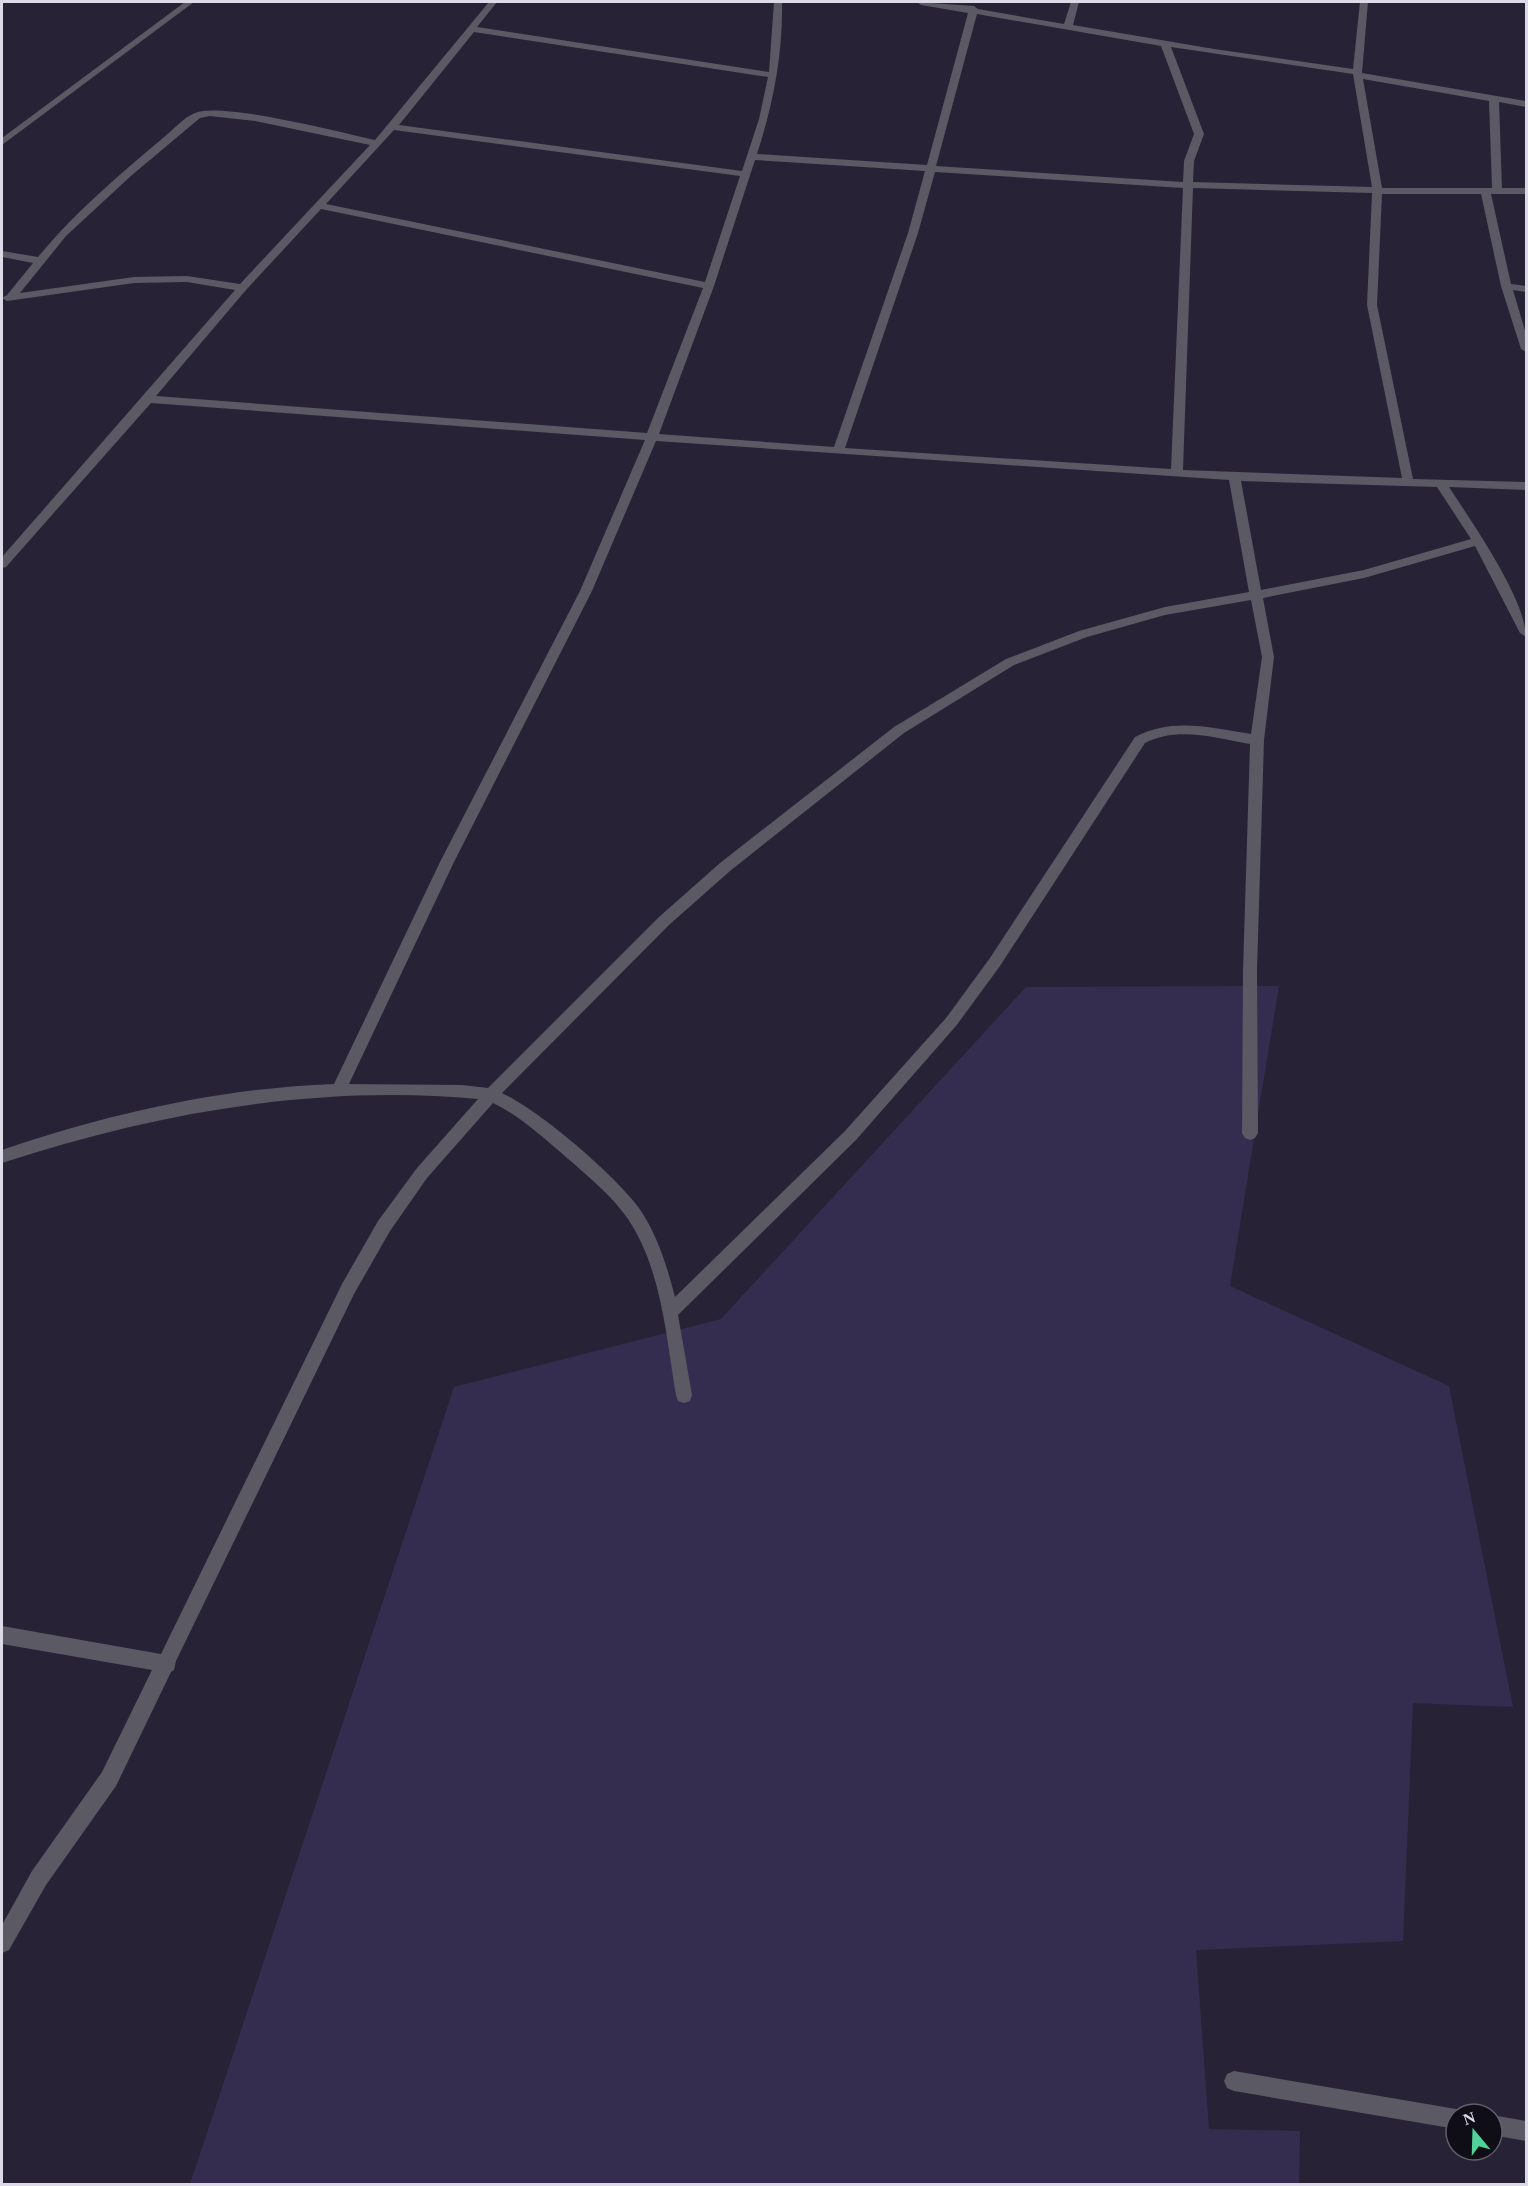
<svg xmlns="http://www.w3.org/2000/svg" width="1528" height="2186" font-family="'Times New Roman',serif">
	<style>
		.green { fill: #352d4f }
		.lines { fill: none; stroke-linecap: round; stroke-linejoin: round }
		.minor { fill: #5b5963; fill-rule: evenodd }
	</style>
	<rect width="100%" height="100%" fill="#272236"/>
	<!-- green -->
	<path class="green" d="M1279 986 1230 1286 1449 1386 1513 1707 1413 1703 1403 1941 1196 1950 1209 2129 1300 2131 1299 2184H190L454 1387 721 1319 1026 987Z"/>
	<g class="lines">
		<!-- minor -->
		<path class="minor" d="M185 2H194L2 145V138Z
			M489 2H497L477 27 769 72 774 2H782C783 54 773 105 757 154L927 165 968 13 921 5 917 2 974 6 978 9 1064 24 1071 2H1079L1073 25 1214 49 1353 69 1360 2H1368L1362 73 1526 101V107L1499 102 1502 188H1526V194H1491L1511 284 1526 286V292L1513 290 1526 334V352L1521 349 1501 286 1481 194H1382L1377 305 1413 479 1526 482V490L1449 487C1471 521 1526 599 1526 637L1520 633 1475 546 1364 578 1263 598 1274 657 1264 740 1257 971 1258 1133 1255 1138 1250 1140 1245 1138 1242 1133 1243 971 1250 744C1215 738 1178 726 1145 743L1000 966 956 1026 856 1140 678 1315 692 1395 690 1401 684 1403 678 1401 676 1395C666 1337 662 1270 628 1219 612 1196 588 1176 567 1158 544 1138 520 1116 493 1103L427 1178 390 1231 354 1294 176 1661 174 1670 171 1672 116 1786 46 1885 9 1950 2 1953V1925L32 1871 102 1772 152 1670 2 1644V1626L161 1654 342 1284 378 1221 417 1168 478 1099C317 1084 155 1113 2 1163V1150C108 1114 221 1088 334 1084L440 862 580 591 645 440 151 403 6 567 2 568V557L235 290 187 282 134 283 7 301 2 298 7 295 33 263 2 257V251L38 257C74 213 119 175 163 138 172 131 184 117 195 113 223 102 340 132 375 140ZM977 14 1161 46 1194 134 1184 161 1183 182 936 166ZM474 32 768 77 759 119 742 171 399 125ZM1171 47 1353 74 1372 187 1193 182 1194 161 1204 134ZM1363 79 1489 101 1492 188H1382ZM210 116 255 121 370 145 240 284 187 276 134 277 20 293 66 236 132 175 200 118ZM394 130 740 176 705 282 326 204ZM755 160 925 171 908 233 834 447 659 434 714 286ZM935 172 1183 188 1171 469 845 448 918 233ZM1193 188 1372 193 1367 305 1402 478 1183 470ZM321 209 703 288 647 433 156 396 246 290ZM656 441 1229 480 1249 592 1165 607 1079 631 1006 659 894 727 720 863 659 917 488 1088 462 1085 349 1084 454 862 592 591ZM1241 481 1437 487 1471 539 1364 570 1261 590ZM1251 600 1262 657 1251 734C1211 728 1174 717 1135 737L990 958 946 1018 845 1131 675 1297C667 1266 657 1234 639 1208 614 1174 540 1111 502 1093L669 925 730 871 904 733 1014 665 1087 637 1165 615Z
			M1234 2071 1456 2109 1464 2114H1456V2129L1234 2091 1227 2088 1224 2081 1227 2074Z
			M1492 2115 1526 2121V2141L1492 2135Z"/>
	</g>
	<!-- border -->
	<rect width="1528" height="2186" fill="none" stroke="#dcdae7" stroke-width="6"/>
	<!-- north arrow -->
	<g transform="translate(1474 2132) rotate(341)"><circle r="28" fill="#0f0d16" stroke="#615f6a" stroke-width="1.5"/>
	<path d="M0-4.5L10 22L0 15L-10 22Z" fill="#4fd399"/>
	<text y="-9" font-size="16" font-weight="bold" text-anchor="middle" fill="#dcdae7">N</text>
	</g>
</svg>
